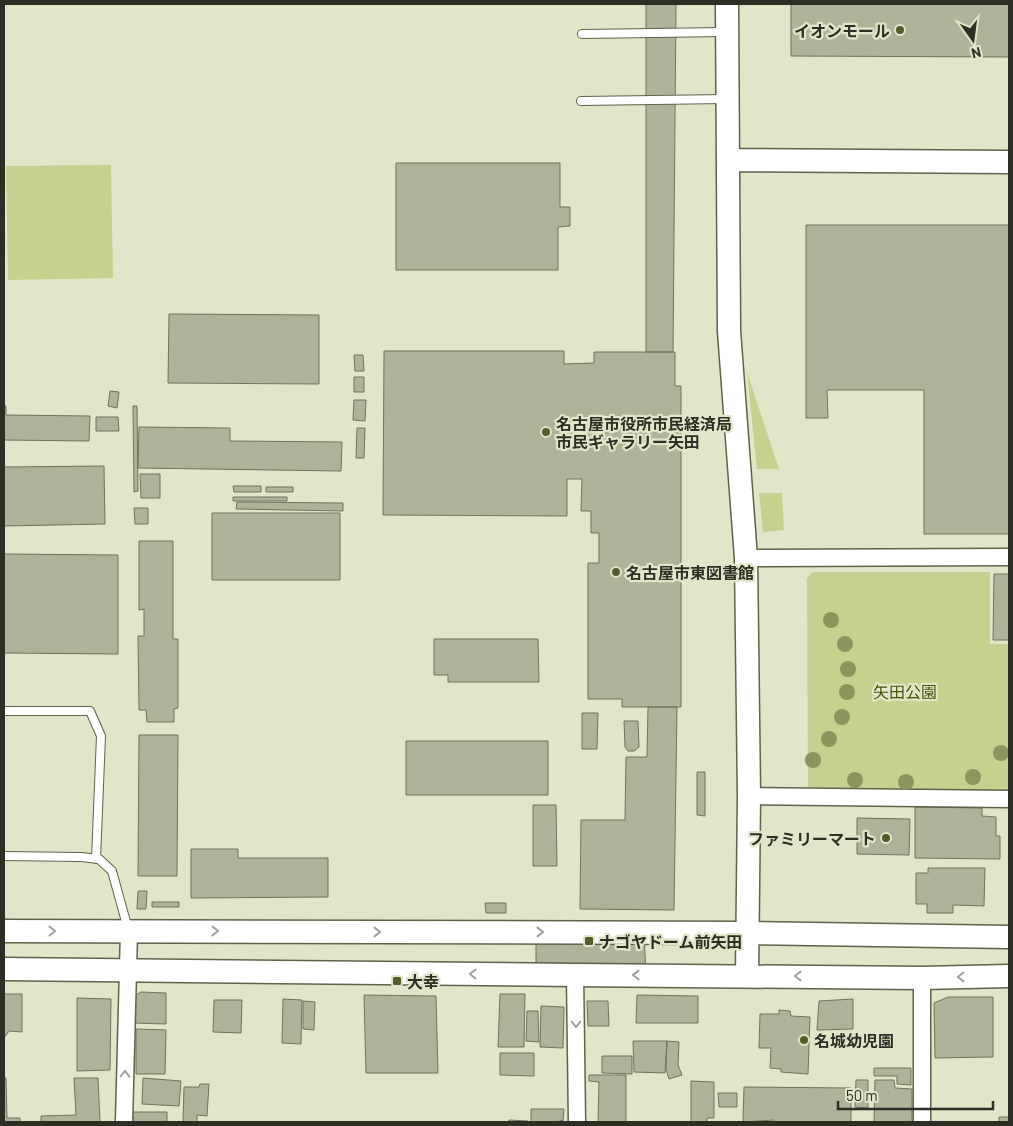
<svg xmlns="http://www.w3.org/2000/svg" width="1013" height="1126" font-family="Barlow,'Noto Sans JP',sans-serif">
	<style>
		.green { fill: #c6d08f }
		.building { fill: #afb398; stroke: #6f745a }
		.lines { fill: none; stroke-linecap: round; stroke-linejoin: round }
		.lane-casing { stroke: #5f634a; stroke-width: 10 }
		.street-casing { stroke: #5f634a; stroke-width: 19 }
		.secondary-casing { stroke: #5f634a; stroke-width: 25 }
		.lane { stroke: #fff; stroke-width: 8 }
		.street { stroke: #fff; stroke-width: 16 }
		.secondary { stroke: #fff; stroke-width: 22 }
		.tree { fill: #8d9460 }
		.oneway { stroke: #a0a19c }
		.poi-dot { fill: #555b2a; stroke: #e1e6c9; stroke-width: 2 }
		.labels { text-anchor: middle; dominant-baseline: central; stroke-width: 4.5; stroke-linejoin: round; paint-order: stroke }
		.poi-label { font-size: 16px; font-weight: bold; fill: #2d2f24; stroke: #e1e6c9; text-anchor: start }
		.park-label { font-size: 16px; fill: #49500a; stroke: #e1e6c9 }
	</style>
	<rect width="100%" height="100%" fill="#e1e6c9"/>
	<!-- green -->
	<path class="green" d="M111 165 113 278 8 280 6 166Z
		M747 372 779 469H757Z
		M759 493H782L784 530 763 532Z
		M813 572H990V644H1009V791L808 789 807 578Z"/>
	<!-- building -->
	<path class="building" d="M646 4H676L673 352H646Z
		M791 4H1009V57L791 56Z
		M396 163H560V207H570V226L558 227V270H396Z
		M806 225H1009V534H924V390H827L828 418H806Z
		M169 314 319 315V384L168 383Z
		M384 351H564V364L594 363V352H675V386H681V707H622V699H588V563H599V533H591V511H581L582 479H567V516L383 515Z
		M354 355H363L364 371H355Z
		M354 377H364V392H354Z
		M110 391 119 392 117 408 108 406Z
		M354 400H366L365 421 353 420Z
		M4 406H6V415L90 416 89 441 4 440Z
		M133 406H137L138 491 134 492Z
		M96 417H118L119 431H96Z
		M139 427 230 428V441L342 442 341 471 138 468Z
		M357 428H365L364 458H356Z
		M104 466 105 524 4 526V467Z
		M140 474H160V498H141Z
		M233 486H261V492H234Z
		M266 487H293V492H266Z
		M233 497H287V501H233Z
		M237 502 343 503V511L236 509Z
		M134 508H148V524H135Z
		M212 513H340V580H212Z
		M139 541H173V639H178V708L174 709V722H147L146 710H139L138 636H144V609L139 610Z
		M4 554 118 555V654L4 653Z
		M994 574H1009V640H993Z
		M434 639H538L539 682H448V675H434Z
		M648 707H677L674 910 580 909 581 820H625L626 757H647Z
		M582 713H598L597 749H582Z
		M624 721H638L639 747 634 751H628L625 747Z
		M139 735H178L177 876H138Z
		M406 741H548V795H406Z
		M697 772H705V816L697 815Z
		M533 805H556L557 866H533Z
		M915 807 982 808V816L996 817V836H1000V859L915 858Z
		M857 818 910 819 909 855 857 854Z
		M191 849H238V858H328V897L191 898Z
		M928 868H985L984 906 953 905V913H927V904H916V873H928Z
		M138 891H147L146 909H137Z
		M152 902H179V907H152Z
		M485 903H506V913H486Z
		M644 930 646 978 536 979V932Z
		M141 992 166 993V1024L133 1023V997Z
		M4 994H22V1032L9 1031 4 1038Z
		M500 994H525L524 1047H498Z
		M364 995 436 996 438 1073H366Z
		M637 995 698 996V1023H636Z
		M948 997H993V1057L935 1058 934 1003Z
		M77 998 111 999 110 1070 77 1071Z
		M283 999 302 1000 301 1044 282 1043Z
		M853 999V1029L817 1030 819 1001Z
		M214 1000H242L241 1033 213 1032Z
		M303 1001 315 1002 314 1030 303 1029Z
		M587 1001H608L609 1026H588Z
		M541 1006 564 1007 563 1048 540 1047Z
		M779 1010 790 1011 791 1016 810 1017 808 1074 781 1072V1069L770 1068 771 1048H759L760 1014H779Z
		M527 1011H538L539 1042 526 1041Z
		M136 1029 166 1030 165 1074H136Z
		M633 1041H667L665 1073 634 1072Z
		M667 1041 679 1042 678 1065 682 1075 669 1079 666 1069Z
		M500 1053H534V1076L500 1075Z
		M602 1056H632V1074L602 1073Z
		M874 1068H911V1085L897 1084V1076H874Z
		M589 1075H626V1122H598L599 1082 589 1081Z
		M4 1078H6L7 1118H20V1122H4Z
		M74 1078H98L100 1122H41V1116L76 1115Z
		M143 1078 181 1081 179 1106 142 1104Z
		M856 1080H868V1108L855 1107Z
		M875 1080H894L895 1088 912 1089V1122H874Z
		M691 1081 714 1082V1118H707V1122H691Z
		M200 1084H209L207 1116 197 1115V1122H183L184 1087H199Z
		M744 1087 851 1088V1122H775L774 1120 743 1122Z
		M718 1093H737V1107H719Z
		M531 1109H564L563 1121 560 1120V1122H531Z
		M133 1112H167V1122H133Z
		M999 1117H1009V1122H999Z
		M509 1120 528 1121 527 1122H509Z"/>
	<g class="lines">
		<!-- lane casing -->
		<g class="lane-casing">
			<path id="lane" d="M582 34 725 32
				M581 101 726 99
				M4 711H90L101 736 96 859
				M4 856 81 857 99 859 112 871 128 929"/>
		</g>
		<!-- street casing -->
		<g class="street-casing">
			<path id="street" d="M746 558 1009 557
				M749 796 1009 799
				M575 975 577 1122
				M124 1122 129 931
				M922 1122V978"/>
		</g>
		<!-- secondary casing -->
		<g class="secondary-casing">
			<path id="secondary" d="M727 4 729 331 746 558 749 796 747 976
				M729 160 1009 162
				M4 931 748 933 1009 937
				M4 969 575 975 922 978 1009 976"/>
		</g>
		<!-- lane -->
		<use href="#lane" class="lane"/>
		<!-- street -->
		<use href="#street" class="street"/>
		<!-- secondary -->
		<use href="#secondary" class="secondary"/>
	</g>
	<!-- trees -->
	<g class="tree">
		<circle cx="831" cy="620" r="8"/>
		<circle cx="845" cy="644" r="8"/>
		<circle cx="848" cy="669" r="8"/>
		<circle cx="847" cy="692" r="8"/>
		<circle cx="842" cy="717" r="8"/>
		<circle cx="829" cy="739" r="8"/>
		<circle cx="1001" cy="753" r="8"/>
		<circle cx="813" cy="760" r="8"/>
		<circle cx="973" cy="777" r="8"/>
		<circle cx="855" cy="780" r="8"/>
		<circle cx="906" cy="782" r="8"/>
	</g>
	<!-- one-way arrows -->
	<defs><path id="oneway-chevron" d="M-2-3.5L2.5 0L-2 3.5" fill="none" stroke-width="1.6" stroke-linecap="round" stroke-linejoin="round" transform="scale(1.25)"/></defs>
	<g class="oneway">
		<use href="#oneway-chevron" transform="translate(52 931)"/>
		<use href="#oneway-chevron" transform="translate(215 931)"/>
		<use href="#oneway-chevron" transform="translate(377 932)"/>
		<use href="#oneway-chevron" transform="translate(540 932)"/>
		<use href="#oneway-chevron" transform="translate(473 974) rotate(-179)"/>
		<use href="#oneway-chevron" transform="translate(636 975) rotate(-180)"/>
		<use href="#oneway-chevron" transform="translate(798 976) rotate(-180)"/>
		<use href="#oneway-chevron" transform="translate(961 977) rotate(179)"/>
		<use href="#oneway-chevron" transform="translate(576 1024) rotate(90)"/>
		<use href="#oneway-chevron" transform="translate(125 1074) rotate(-89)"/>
	</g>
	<!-- markers -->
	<g class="poi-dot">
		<circle cx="900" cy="30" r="5"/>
		<circle cx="546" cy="432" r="5"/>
		<circle cx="616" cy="572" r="5"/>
		<circle cx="886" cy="838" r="5"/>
		<rect x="584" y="936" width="10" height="10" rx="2.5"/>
		<rect x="392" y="976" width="10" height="10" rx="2.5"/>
		<circle cx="804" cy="1040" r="5"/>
	</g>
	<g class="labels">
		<!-- poi labels -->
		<g class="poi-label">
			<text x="890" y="30" text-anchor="end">イオンモール</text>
			<text x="556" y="423">名古屋市役所市民経済局<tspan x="556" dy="18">市民ギャラリー矢田</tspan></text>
			<text x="626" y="572">名古屋市東図書館</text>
			<text x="876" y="838" text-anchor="end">ファミリーマート</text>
			<text x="599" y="941">ナゴヤドーム前矢田</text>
			<text x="407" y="981">大幸</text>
			<text x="814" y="1040">名城幼児園</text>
		</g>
		<!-- park labels -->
		<g class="park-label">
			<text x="905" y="691">矢田公園</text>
		</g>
	</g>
	<!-- border -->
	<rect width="1013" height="1126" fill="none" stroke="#2d2f24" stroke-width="10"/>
	<!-- north arrow -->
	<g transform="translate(973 40) rotate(166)" stroke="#e1e6c9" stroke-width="4" paint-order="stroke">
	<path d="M0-4L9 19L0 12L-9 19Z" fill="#2d2f24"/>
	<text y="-8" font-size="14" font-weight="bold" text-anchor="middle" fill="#2d2f24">N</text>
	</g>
	<!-- scale -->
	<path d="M838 1101v8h155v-8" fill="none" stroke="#2d2f24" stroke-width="2.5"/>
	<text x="846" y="1101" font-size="15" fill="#2d2f24" stroke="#e1e6c9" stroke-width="4" paint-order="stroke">50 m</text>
</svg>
